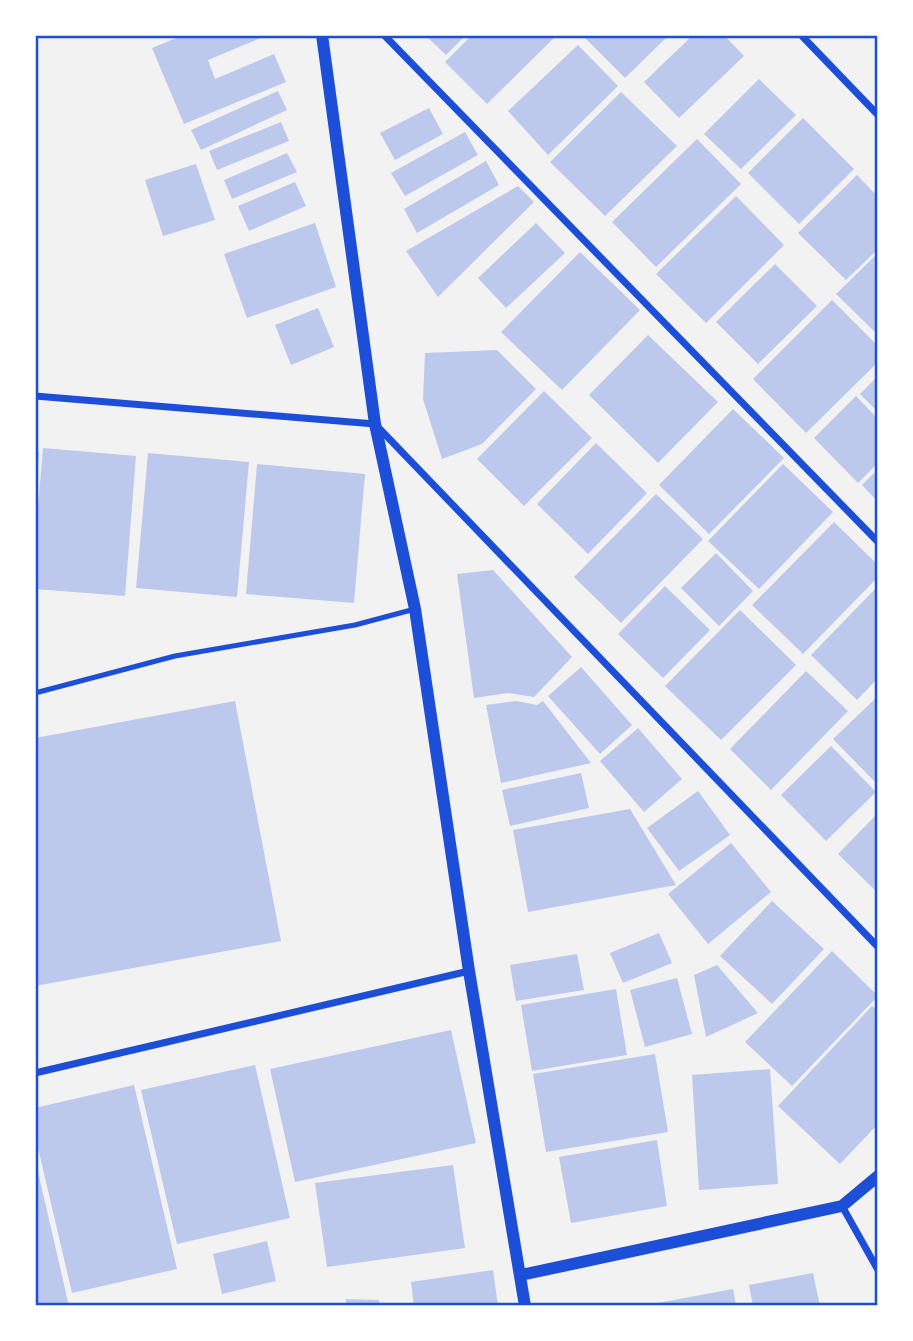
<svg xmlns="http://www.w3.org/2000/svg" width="913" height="1341" font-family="Manrope,sans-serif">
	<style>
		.building { fill: #bdc9ec }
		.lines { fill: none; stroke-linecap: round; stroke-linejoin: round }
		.service { stroke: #1d4ed8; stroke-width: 5 }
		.minor { stroke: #1d4ed8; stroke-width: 7 }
		.tertiary { stroke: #1d4ed8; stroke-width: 12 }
		.neatline { fill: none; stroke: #1d4ed8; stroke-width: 2.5 }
	</style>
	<rect width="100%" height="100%" fill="#f2f2f2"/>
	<!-- building -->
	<path class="building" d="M184 35H268L208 60 215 79 274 54 286 82 184 124 152 48Z
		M425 35H466L446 55Z
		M472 35H557L487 104 445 62Z
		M582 35H669L625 78Z
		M693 35H724L744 56 679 118 644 82Z
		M578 45 618 86 548 155 508 111Z
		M759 79 796 115 741 169 704 134Z
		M278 91 287 110 201 150 191 130Z
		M621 92 677 146 605 216 550 162Z
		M429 108 443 134 395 160 380 133Z
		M803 118 854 169 799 224 748 173Z
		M281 122 289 141 217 170 209 151Z
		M465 132 478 155 405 196 391 173Z
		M697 139 741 184 656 267 612 222Z
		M287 153 297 172 232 199 224 180Z
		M486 161 499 185 417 233 404 209Z
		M196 164 215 220 163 236 145 180Z
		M857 175 878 197V249L846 280 798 233Z
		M295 182 306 206 249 231 238 206Z
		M518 186 534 202 438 297 406 251Z
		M736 196 784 245 706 323 656 274Z
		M315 223 336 287 247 318 224 254Z
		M536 223 565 253 506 308 478 278Z
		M580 252 640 310 562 390 501 332Z
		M878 253V335L836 294Z
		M775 264 817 306 758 364 716 322Z
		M832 300 878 346V362L806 433 753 379Z
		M318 308 334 347 291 365 275 325Z
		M648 335 718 402 658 463 589 395Z
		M497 350 536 389 482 444 442 459 423 399 425 353Z
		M878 376V412L860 394Z
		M544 391 592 438 524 506 477 459Z
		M856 396 878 419V463L858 483 814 438Z
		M733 409 784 458 709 534 659 485Z
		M596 443 647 493 588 554 537 504Z
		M43 448 136 456 125 596 35 589V542Z
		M35 452H39L37 482H35Z
		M148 453 249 462 237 597 136 588Z
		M257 464 365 474 354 603 246 594Z
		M783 464 833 512 759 589 708 541Z
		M878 469V502L862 485Z
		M656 494 703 539 621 623 574 577Z
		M834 522 878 565V577L803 654 752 605Z
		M716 553 753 591 719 626 681 588Z
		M493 570 572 657 534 697 508 693 474 698 457 574Z
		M665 586 710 630 663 678 618 634Z
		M878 586V678L857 700 811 655Z
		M740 610 796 665 721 740 665 686Z
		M581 667 632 725 600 754 548 696Z
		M806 671 848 711 771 790 730 749Z
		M878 696V785L833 739Z
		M235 701 281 941 35 986V738Z
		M516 701 537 705 543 701 591 763 501 783 486 705Z
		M638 728 682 779 644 812 600 761Z
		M831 746 876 792 826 841 781 795Z
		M581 773 589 808 510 826 502 790Z
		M698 791 730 835 679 871 647 828Z
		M630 809 676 885 528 912 513 830Z
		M878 813V887L875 890 838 854Z
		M731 843 771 892 708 944 668 894Z
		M772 901 824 949 772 1004 720 956Z
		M659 933 672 963 623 983 610 953Z
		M832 951 878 996 792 1086 745 1042Z
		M577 954 584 990 516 1001 510 965Z
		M717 965 758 1013 706 1037 694 975Z
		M677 978 692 1034 645 1047 630 990Z
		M616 989 627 1055 532 1071 521 1005Z
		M872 1006 878 1011V1124L840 1164 778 1106Z
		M451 1030 476 1143 295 1182 270 1069Z
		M655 1054 668 1132 546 1152 533 1074Z
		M255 1065 290 1218 177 1244 141 1090Z
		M770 1069 778 1184 699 1190 692 1075Z
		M134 1085 177 1269 72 1293 35 1135V1108Z
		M657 1140 667 1206 571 1223 559 1157Z
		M36 1163 69 1306H35Z
		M453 1165 465 1248 327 1267 315 1183Z
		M267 1241 276 1281 222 1294 213 1254Z
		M493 1270 498 1306H414L411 1282Z
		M813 1273 820 1306H753L749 1285Z
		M733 1289 736 1306H647V1305Z
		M346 1299 379 1300V1306H346Z"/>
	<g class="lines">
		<!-- service -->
		<path class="service" d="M35 693 175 656 355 625 415 609"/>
		<!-- minor -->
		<path class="minor" d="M384 35 878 542
			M801 35 878 115
			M35 396 375 424 878 947
			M35 1073 469 971
			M842 1206 878 1270"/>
		<!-- tertiary -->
		<path class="tertiary" d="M322 35 375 424 415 609 469 971 525 1306
			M521 1275 842 1206 878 1176"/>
	</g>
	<!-- border -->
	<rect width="913" height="1341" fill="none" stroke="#ffffff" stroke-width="74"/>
	<rect x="37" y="37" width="839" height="1267" class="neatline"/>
</svg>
